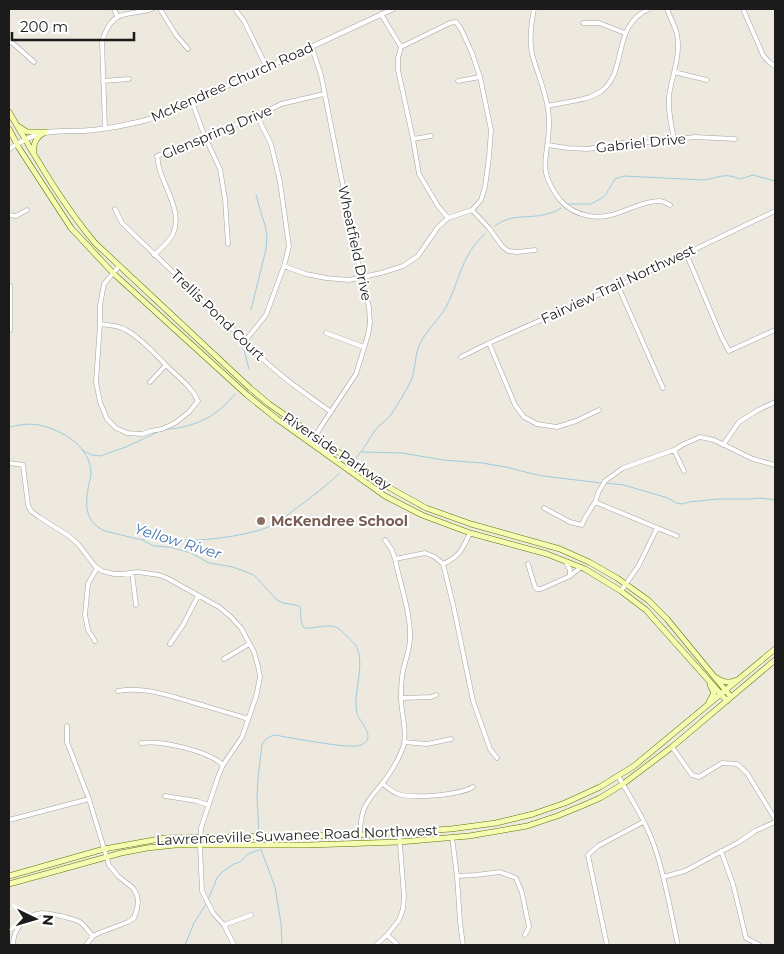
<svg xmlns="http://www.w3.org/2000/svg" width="784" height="954" font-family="Montserrat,sans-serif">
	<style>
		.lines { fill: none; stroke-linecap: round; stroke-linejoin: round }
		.stream { stroke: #9eccdd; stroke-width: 1 }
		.minor-casing { stroke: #a2a2a2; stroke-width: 5 }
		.tertiary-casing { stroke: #a2a2a2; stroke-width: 5.5 }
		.secondary-casing { stroke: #627202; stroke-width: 6 }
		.minor { stroke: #fff; stroke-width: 4 }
		.tertiary { stroke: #fff; stroke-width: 4.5 }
		.secondary { stroke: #f5fbb0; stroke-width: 5 }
		.education-dot { fill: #8d6e63; stroke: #fff; stroke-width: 2 }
		.labels { text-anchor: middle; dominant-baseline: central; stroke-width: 4; stroke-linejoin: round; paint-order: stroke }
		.street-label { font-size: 14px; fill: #1b1b1b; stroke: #fff }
		.education-label { font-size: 14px; font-weight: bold; fill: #785e54; stroke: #fff; text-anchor: start }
		.water-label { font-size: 15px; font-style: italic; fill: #4676ac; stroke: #fff }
	</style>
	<rect width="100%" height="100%" fill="#ede9df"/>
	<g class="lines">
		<!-- stream -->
		<path class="stream" d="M569 204H591L602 198 606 194 615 179 624 176 703 180C720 178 723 172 740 179L753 175 775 181
			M495 226C513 212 531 220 550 213 554 212 558 210 561 208
			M251 310 266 249 267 235 265 225 261 213 256 195
			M244 350 249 369
			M9 427C19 425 29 423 39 425 63 430 91 447 91 474 91 479 88 484 88 489 85 508 86 522 105 531L142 540 154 546 169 547 191 553 209 563 233 567 254 575 277 600 283 603 296 605 300 607C302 614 299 621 304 628 313 629 322 625 331 626 338 626 342 632 347 636 349 639 353 642 355 644 367 663 352 693 357 713 359 722 378 738 361 745 351 750 288 737 274 735 268 737 264 740 262 745L258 778 257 796 259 835
			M163 430C170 428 176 429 183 427 205 422 220 412 235 394
			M82 450 92 455 100 456 126 447 160 431
			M362 452 402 453 443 460 482 463 506 467 529 473 543 476 601 483
			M356 458C364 449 369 439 376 429 380 424 386 421 390 416 397 406 404 394 410 383 416 371 414 358 419 346 426 329 442 318 449 301 461 275 462 255 485 234
			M605 483 624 485 668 498 676 503 683 504 689 502 719 499H751L760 498 775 500
			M143 539C160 537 176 540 193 540 213 540 255 534 273 525 282 520 290 513 298 507 313 496 327 485 340 473
			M260 847 275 887 281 923 282 945
			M208 900 217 878 221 873 234 864 240 862 248 854 259 850
			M185 945 194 923 206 904"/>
		<!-- minor casing -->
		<g class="minor-casing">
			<path id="minor" d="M114 9 117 16
				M160 9 176 35 188 49
				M235 9 244 21 267 68
				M534 9C531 24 529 39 532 54 537 72 545 90 548 109 550 121 549 134 547 147 546 155 544 164 546 173 548 183 554 192 560 200 567 208 578 214 589 216 616 221 635 201 659 201 663 201 666 203 670 205
				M667 9C670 17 675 26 677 34 681 56 672 75 669 96 668 111 671 125 674 139
				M743 9 763 55 769 62 775 66
				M381 14 401 47
				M583 23H599L625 33
				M9 40 34 62
				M674 72 707 80
				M103 81 129 79
				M458 81 480 77
				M192 102 205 137 220 169 225 199 228 244
				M548 106C563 102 587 101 600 92 629 73 610 26 649 9
				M105 128 102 41C113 8 124 17 152 9
				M413 139 431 136
				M548 145 567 148 588 149 621 143 655 142 695 137 735 139
				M9 149 17 144
				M115 209 122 223 245 341C270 369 300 390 331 412
				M472 210 489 228 502 246 508 251 517 252 535 250
				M9 215 16 216 27 210
				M686 253 722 338 729 351 775 330
				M154 255C161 249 169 242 173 234 183 212 164 188 159 167 158 164 158 159 157 156L257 116 281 104 324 94
				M284 266 306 274 326 278 349 280 381 273 403 266 418 256 438 227 448 218 472 210 481 200 485 187 489 157 491 130 480 77 472 53 461 29 456 22 450 23 401 47 398 58V70L413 139 419 174 438 206 448 218
				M9 286H10V330L9 329
				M618 286 663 388
				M100 324C109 325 118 325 126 330 141 338 153 352 164 363 176 376 191 385 198 401L189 412 175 423 162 429 151 431 142 434 127 433 116 428 107 419 100 402 96 382 100 324V305L104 284 119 266
				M326 333 364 347
				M245 341 266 315 284 266 289 246 280 182 271 144 257 116
				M489 343 515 405 524 417 537 424 557 427 576 421 599 410
				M461 357 489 343 618 286 775 211
				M150 382 166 365
				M312 443 320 428 356 374 368 335 370 323 369 307 361 277 321 75 312 48
				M723 445 730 435 739 422 758 410 775 402
				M674 450 684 471
				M9 463 23 465 28 505 31 511 39 517 69 536 78 544 95 566 102 571 114 574H122L138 572 159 575 167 578 219 607 231 617 241 628 254 652 258 666 260 677 256 697 242 737 223 765 218 777 201 828 200 846 202 891 213 913 224 925 234 945
				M595 502 677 536
				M544 508 570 522 582 525 585 518 595 502 599 491 605 481 623 468 674 450 684 444 700 437 714 440 753 459 775 465
				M395 559 425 553 435 557 443 564 453 604 473 701 490 749 497 758
				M566 562 570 570V576
				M443 564C460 556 462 550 470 533
				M528 564 535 587 537 589H541L570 576 581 567
				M132 573 136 605
				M621 591 639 565 657 528
				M95 641 88 630 85 615 88 584 97 568
				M170 644 183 625 198 596
				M224 659 249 644
				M118 691C144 686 170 696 195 703 212 708 230 713 248 719
				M401 698 431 697 436 695
				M67 726V742L89 799 109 865 118 876 133 888 137 895 138 901 137 909 134 918 128 922 99 933 93 936 86 945
				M404 742 427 744 451 739
				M141 743C162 740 208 751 223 765
				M672 747 692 775 699 777 722 763 737 764 747 773 775 819
				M618 776C632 800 648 825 656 851 666 882 671 914 678 945
				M382 783C387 787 392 792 398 794 414 799 459 795 473 787
				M165 796 197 801 208 805
				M9 820 89 799
				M360 835C360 826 361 817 364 809 368 799 375 792 382 784 391 772 400 758 404 744 407 729 401 713 401 698 401 689 401 680 403 671 405 660 410 650 410 638 411 614 400 583 395 559L392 550 385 540
				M452 837 457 876 460 922 463 945
				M721 851 733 884 746 938 759 945
				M457 876 476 875 500 872 516 878 522 893 529 927 525 935
				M663 877 685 871 739 842 755 831 775 822
				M224 925 251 915
				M387 935 398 945
				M13 945C13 929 25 915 42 913 48 913 55 915 61 916 67 918 74 919 80 922 85 926 89 932 93 936
				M376 945 387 935 399 920 403 909 404 896 399 832
				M607 945 588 855 598 846 643 822"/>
		</g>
		<!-- tertiary casing -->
		<g class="tertiary-casing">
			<path id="tertiary" d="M17 144C47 126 63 133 94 130 111 128 127 125 143 121 176 111 207 95 238 81 290 57 342 33 393 9"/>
		</g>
		<!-- secondary casing -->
		<g class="secondary-casing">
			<path id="secondary" d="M9 112C36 158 61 202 95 243L250 388 269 404 390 488 426 508 471 524 560 549 589 562 617 578 648 600 667 619 731 697
				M18 126 27 132H45
				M9 129 19 148 71 228 113 273 247 395 277 419 385 496 422 515 470 533 547 554 585 569 621 591 646 610 727 701
				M34 151C33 142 37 137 45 132
				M717 678C725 683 729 683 737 680
				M709 702 714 693 710 685
				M9 876 104 849 165 838 360 835 451 829 496 823 533 814 565 803 600 787 634 766 775 649
				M9 884 121 853 147 848 175 845H308L399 842 469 836 527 826 557 816 584 805 600 798 623 784 672 747 775 660"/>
		</g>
		<!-- minor -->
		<use href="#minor" class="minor"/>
		<!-- tertiary -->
		<use href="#tertiary" class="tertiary"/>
		<!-- secondary -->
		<use href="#secondary" class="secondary"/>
	</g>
	<!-- markers -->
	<circle class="education-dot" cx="261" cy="521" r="5"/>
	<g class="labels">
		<!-- street labels -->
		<g class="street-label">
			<text transform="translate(232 82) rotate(-24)">McKendree Church Road</text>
			<text transform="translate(217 132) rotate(-23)">Glenspring Drive</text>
			<text transform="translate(641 143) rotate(-6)">Gabriel Drive</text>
			<text transform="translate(355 243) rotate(78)">Wheatfield Drive</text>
			<text transform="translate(618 284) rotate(-25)">Fairview Trail Northwest</text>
			<text transform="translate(218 315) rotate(44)">Trellis Pond Court</text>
			<text transform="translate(337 451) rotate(34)">Riverside Parkway</text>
			<text transform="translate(297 835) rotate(-2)">Lawrenceville Suwanee Road Northwest</text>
		</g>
		<!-- education labels -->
		<g class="education-label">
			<text x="271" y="521">McKendree School</text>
		</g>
		<!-- water labels -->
		<g class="water-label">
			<text transform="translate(178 541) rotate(17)">Yellow River</text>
		</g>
	</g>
	<!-- border -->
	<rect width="784" height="954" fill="none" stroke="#1b1b1b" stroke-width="20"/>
	<!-- north arrow -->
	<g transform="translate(35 919) rotate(95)" stroke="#ffffff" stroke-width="4" paint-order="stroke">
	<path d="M0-4L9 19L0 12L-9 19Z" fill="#1b1b1b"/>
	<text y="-8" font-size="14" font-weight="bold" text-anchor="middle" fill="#1b1b1b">N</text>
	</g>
	<!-- scale -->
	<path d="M12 32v8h122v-8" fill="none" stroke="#1b1b1b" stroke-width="2.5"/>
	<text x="20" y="32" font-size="15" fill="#1b1b1b" stroke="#ffffff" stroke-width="4" paint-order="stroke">200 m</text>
</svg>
